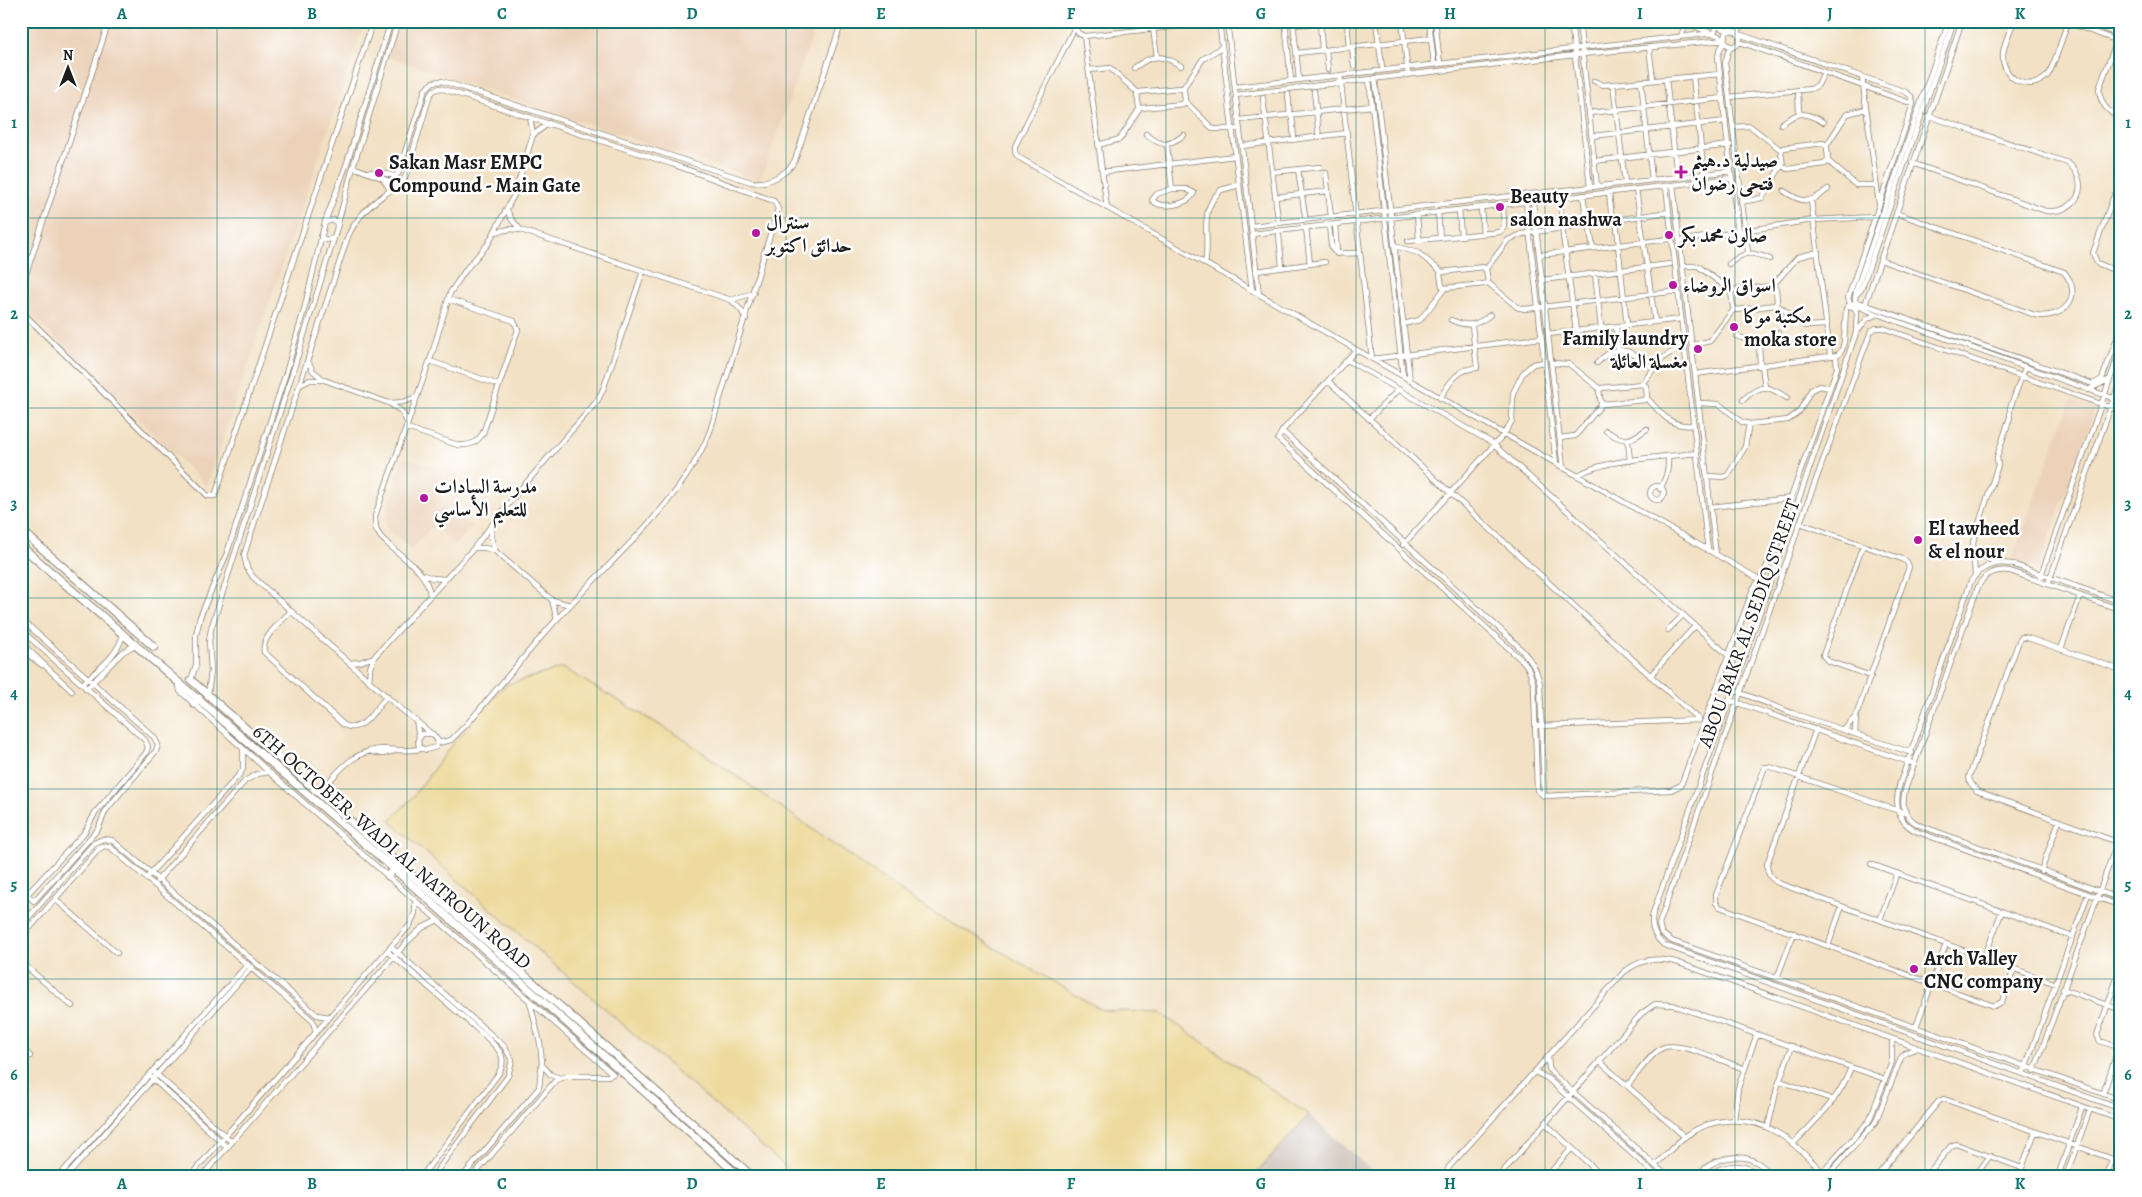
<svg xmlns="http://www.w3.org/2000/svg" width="2142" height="1197" font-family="Alegreya,Amiri,serif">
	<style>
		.built { fill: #ecd2b9 }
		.industrial { fill: #cec2b9 }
		.sand { fill: #eeda9e; stroke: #857b5d }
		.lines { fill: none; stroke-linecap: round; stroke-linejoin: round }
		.street-casing { stroke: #877e70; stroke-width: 6 }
		.secondary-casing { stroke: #877e70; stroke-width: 9 }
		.street { stroke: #fff; stroke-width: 4.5 }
		.secondary { stroke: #fff; stroke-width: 7 }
		.grid { fill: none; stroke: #0f766e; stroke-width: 1; stroke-opacity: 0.55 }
		.poi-dot { fill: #b5179e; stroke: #fff; stroke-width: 2 }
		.labels { text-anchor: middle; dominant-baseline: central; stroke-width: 5; stroke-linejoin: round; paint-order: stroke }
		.poi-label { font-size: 20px; font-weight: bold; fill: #1c1c1c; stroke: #fff; text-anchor: start }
		.street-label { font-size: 20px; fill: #1c1c1c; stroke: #fff }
		.neatline { fill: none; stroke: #0f766e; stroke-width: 2 }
		.grid-label { font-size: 16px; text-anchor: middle; font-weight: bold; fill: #0f766e }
	</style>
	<rect width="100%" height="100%" fill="#fff"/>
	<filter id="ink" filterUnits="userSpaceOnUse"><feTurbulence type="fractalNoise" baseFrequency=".02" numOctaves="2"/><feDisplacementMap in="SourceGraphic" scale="10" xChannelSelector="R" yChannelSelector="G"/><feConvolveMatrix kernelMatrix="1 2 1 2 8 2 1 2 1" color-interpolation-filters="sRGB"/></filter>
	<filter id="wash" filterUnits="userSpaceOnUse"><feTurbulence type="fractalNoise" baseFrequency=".0096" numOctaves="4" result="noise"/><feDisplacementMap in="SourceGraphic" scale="20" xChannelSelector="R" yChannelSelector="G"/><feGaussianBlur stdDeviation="1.12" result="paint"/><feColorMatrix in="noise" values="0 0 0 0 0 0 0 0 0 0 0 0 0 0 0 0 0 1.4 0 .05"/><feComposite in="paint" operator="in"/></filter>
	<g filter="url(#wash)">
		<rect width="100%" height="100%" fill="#f2e1c4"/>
		<!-- built -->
		<path class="built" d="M21 21H365L207 486 21 304Z
			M396 21H818L760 181 384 56Z
			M2071 399 2096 408 2039 568 2012 560Z
			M403 457 453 473 468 487 411 550 387 527 384 520Z
			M453 511 472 527 455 545 437 529Z"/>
		<!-- industrial -->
		<path class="industrial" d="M1309 1115 1378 1176H1254Z"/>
		<!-- sand -->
		<path class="sand" d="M563 668 685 740 919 904 1102 1010 1160 1013 1309 1115 1254 1176H796L390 821 412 798 450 747 505 685Z"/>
	</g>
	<g filter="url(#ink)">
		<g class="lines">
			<!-- street casing -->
			<g class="street-casing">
				<path id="street" d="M1078 21 1015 146V152L1018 157 1759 579
					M1152 21 1157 57
					M1219 21 1252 290
					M1227 21 1259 294
					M1285 21 1291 81
					M1293 21 1299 80
					M1320 21 1322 50
					M1347 21 1349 47
					M1376 21 1382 67
					M1402 21 1408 74
					M1429 21 1434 64
					M1435 21 1440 64
					M1483 21H1484
					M1571 21 1590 187
					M1579 21 1597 186
					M1681 21 1724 38
					M1681 21 1684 29 1681 36
					M1705 21 1729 31
					M1949 21 1856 290 1855 301 2093 384 2102 379 2121 328
					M2014 21C2010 32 2002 46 2003 58 2004 80 2030 93 2047 76 2054 68 2063 34 2068 22
					M2083 21 2121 35
					M2097 21 2121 30
					M2066 22 2121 42
					M1294 25 1337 21
					M1075 27 1078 33 1084 36 1229 21
					M1730 31 1733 21
					M1738 33 1742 21
					M1739 34 1906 92 1912 97 1913 104 1848 298 1850 303 1877 314
					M1084 36 1107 208
					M2117 40 2099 89C2100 102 2107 113 2121 117
					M1725 41 1719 51 1718 58 1738 232
					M1740 42 1913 104
					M1352 47 1354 66
					M1649 47 1653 80
					M1733 47 1726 44 1724 38 1727 32 1732 30 1738 33 1740 39 1738 44 1729 49 1725 63 1748 252
					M1326 50 1328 70
					M1297 53 1431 38
					M1134 68C1152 54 1162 54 1181 66
					M1089 70 1110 68 1138 93
					M1340 75 1372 359 1541 338
					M1693 76 1704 174
					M1862 77 1879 204
					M1375 78 1410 381
					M1369 79 1403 376
					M1666 79 1677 177
					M1594 81 1603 85 1720 74
					M1641 81 1652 180
					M1613 84 1625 183
					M1235 87 1714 33 1717 25
					M1180 88 1184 90 1185 101 1183 104 1141 108 1139 107 1137 95 1139 92Z
					M1183 88 1203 59 1222 47
					M1798 90 1799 113
					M1314 91 1319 137
					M1288 94 1290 115
					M1236 95 1583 54 1724 40
					M1729 97 1811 89 1818 85 1824 72
					M1263 98 1278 219
					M1185 101 1213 129H1240
					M1589 113 1723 98
					M1292 115 1294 140
					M1239 120 1372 106
					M1781 124C1799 111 1803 111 1823 122
					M1733 127 1750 126 1781 150
					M1146 134C1162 147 1167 147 1184 135
					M533 135 549 123
					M1592 136 1726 121
					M1823 143 1827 147 1828 159 1825 164 1787 169 1783 166 1781 152 1783 148Z
					M1098 145 1120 139 1140 108
					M1167 145 1172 189
					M1242 146 1347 133
					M1826 146 1847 114 1866 109
					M1594 161 1730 145
					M1828 161 1856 185H1876
					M1912 163 2046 211C2077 214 2092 184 2068 163L1929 116
					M353 167 400 185
					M1298 169 1305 216
					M368 172H380L394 176 398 174 425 90 433 82 442 81 751 182C767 185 788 174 795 160L842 21
					M1102 172 1235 156
					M1272 172 1320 167
					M1326 173 1331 217
					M383 179 391 191
					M1673 185 1716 555
					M1666 186 1708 551
					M1172 189H1186L1194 193C1188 205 1161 210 1152 200L1157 194Z
					M1636 189 1655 322
					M1784 191C1803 204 1811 204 1828 189
					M2121 191 2116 193 2113 198 2093 253 2097 263 2121 273
					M1609 192 1612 221
					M1583 195 1587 224
					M1275 197 1328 191
					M1560 198 1562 228 1576 331
					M1811 200 1830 354
					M1533 201 1563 468
					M1526 202 1556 464
					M1741 202 1762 198 1782 164
					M1481 207 1483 234
					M507 210 512 220 520 229
					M1459 210 1461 236
					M1438 212 1440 238
					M1417 215 1419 240
					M1616 220 1619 245
					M325 222 334 220 338 225
					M1335 224 1337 254
					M1589 224 1593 248
					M1329 225C1332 256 1329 254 1360 253
					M1251 226 1731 171
					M1306 228 1310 264
					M496 232 510 229 521 230 731 300 741 310 746 319
					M1252 234 1732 178
					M1279 235 1282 267
					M321 236 325 240 334 238
					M1408 241 1500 232 1504 227 1503 205
					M1680 241 1813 220 1875 217
					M1618 245 1627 325
					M1395 246 1418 253 1442 272
					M1539 255 1669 239
					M1880 260 2035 315C2063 320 2085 297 2064 272L1896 213
					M1205 264C1211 236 1197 212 1221 190L1239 185
					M1729 264C1745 251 1750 251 1770 259
					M1683 266H1698L1731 291
					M1483 267 1486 270 1488 281 1485 284 1445 288 1442 286 1440 274 1442 272Z
					M1486 269 1508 240 1522 234 1669 212
					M1256 271 1325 262
					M1595 273 1601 328
					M1542 280 1670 264
					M1487 282 1517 307 1525 309 1678 291
					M1772 286 1776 289 1777 302 1775 305 1737 310 1733 307 1731 292 1732 290Z
					M1772 286 1798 257 1818 252
					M21 289 109 21
					M1857 294 1861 290 1954 21
					M731 300 754 293
					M1776 304 1805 326 1827 325
					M1865 305 1962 21
					M21 311 208 496H215L373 21
					M1451 320C1467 327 1476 326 1490 315
					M1403 324 1420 320 1445 288
					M1616 326 1618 349
					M1548 334 1681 319
					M1737 336C1753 343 1763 342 1778 333
					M1759 341 1760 366
					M1692 345 1710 341 1734 309
					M1356 350 1282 431 1278 439 1525 663 1529 670 1534 686 1537 790 1544 796 1671 790 1681 785 1753 589 1764 574 1837 368 1836 355
					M1347 360 1494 444
					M308 361 313 371 323 379
					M430 361 499 385
					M1551 363 1569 364 1600 389
					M1597 363C1611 348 1625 345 1641 360
					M1762 365 1765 387
					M1695 374 1838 355 1842 350 1844 342 1846 309 1848 306 1854 307 1857 312 1856 333
					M1328 381 1699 720
					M1642 384 1646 386 1647 397 1645 400 1603 404 1601 403 1599 391 1601 388Z
					M1642 384C1655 368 1663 350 1685 349
					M300 385 310 380H324L389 403 401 411 408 423
					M2088 390 2108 380
					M1440 398C1450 383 1457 368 1477 368L1472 326
					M1647 398C1662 414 1670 428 1694 425
					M1743 400C1761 383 1768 385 1787 398
					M2121 401 1877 314 1867 319 1856 333 1733 690 1653 913C1650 926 1653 936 1664 945L2121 1109
					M390 403 403 402 417 397
					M1699 403 1719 404 1742 422 1749 424 1788 420 1799 412 1811 390 1819 386 1830 388
					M2121 411 1883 328H1876L1871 331 1800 523 1659 924 1661 933 1672 941 2121 1100
					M1369 419 1399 389
					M407 428 458 445C470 446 477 443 483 433L516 335 518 330 514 321 448 299
					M1282 431 1512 640C1525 653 1536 664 1540 684L1544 796
					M1606 431C1626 443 1628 442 1647 429
					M1560 438 1575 436 1602 404
					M1628 440 1630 461
					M1494 445 1729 656
					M1577 476C1601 459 1666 457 1697 453
					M1707 476 1724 477 1728 475 1745 447 1749 424
					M1650 493a7 7 0 1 1 14 0a7 7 0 1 1-14 0Z
					M1660 489C1666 478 1669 470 1668 457
					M1711 507 1791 498
					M1800 523 1902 559 1907 562 1909 567 1856 716 1844 730
					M492 526 491 537 495 551
					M1403 545 1504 434 1512 421 1513 393 1523 373 1533 364 1544 362
					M1863 545 1823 655 1828 661 1871 676
					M474 548H485L495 551 552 600 570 605
					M1972 555 1985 557 1996 563
					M423 575 433 578 445 579
					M1975 576 1973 542 1998 465 1997 457 2010 417V408L2025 368
					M2039 581 2121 348
					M2048 584 2121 378
					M430 595C427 568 397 556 380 536L376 529 375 516 432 354 450 293 467 268 488 244 515 193 533 135 530 117
					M552 600 557 620
					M2121 602 2012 564 2000 563 1988 566 1978 572 1971 581 1900 783C1894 804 1896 822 1918 832L2121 906
					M2121 610 2010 571C1996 569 1984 574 1978 587L1906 787C1901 803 1902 816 1919 825L2121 899
					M291 611C282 621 261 637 264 652L344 725C362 735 376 708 387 696
					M21 619 154 737 158 745 156 751 106 810 98 829 34 901 21 889
					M21 630 145 740 148 747 146 753 95 813 85 832 21 901
					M1668 630 1683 615
					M21 643 72 691
					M21 649 42 665
					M2061 649 2080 596
					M349 663 360 662 374 657
					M1650 676 1695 626
					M191 680 196 665V635L200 617 227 553 286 373 304 310 325 222 347 163 391 21
					M369 681 370 668 374 657 473 549 513 498 598 400 604 387 643 271
					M180 682 179 686 180 691 269 772 613 1074
					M82 684C97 670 119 655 123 634
					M86 689 123 652 135 645
					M1733 690 1792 713 1912 753
					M208 694 211 671 209 641 211 629 293 371 334 238 353 167 398 21
					M1729 700 1915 764
					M416 720 419 738
					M1539 726 1699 720
					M1816 729 1767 864C1767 873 1770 878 1778 883L2056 984
					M422 734H433L438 741 436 747 426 750 419 747 418 740Z
					M432 734 395 704 253 577 247 568 244 555 348 236C356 219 368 206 384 195 392 189 399 187 405 178L430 95 434 90 440 88 672 164 774 201 778 209 710 431C683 500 621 550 571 604 535 642 502 684 467 724L451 740 438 743
					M1855 734 1856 717
					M372 752 383 754 394 751
					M319 793C337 773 352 751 381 749 395 749 407 752 420 749
					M1905 813 1770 767H1765L1716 895V903L1720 907 1994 1006 2002 1002 2014 969
					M2117 842 1977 791 1970 782 1969 777 2019 641 2022 637 2028 638 2121 670
					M1871 864 2073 937
					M2041 871 2059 821
					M149 875 240 774 243 769V749
					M157 881 245 781 257 774 269 772
					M55 899 117 953
					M1880 920 1897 873
					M21 926 94 843 103 839 112 840 317 1015 330 1017
					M21 938 99 849 104 846 110 847 313 1021 316 1033
					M1828 946 1842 906
					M391 947 504 1046 512 1060 508 1076 433 1176
					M387 951 484 1035C496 1047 509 1055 499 1073L422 1176
					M1984 958 2002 911
					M21 962 72 1006
					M2121 967 2097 1035 2100 1041 2121 1048
					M1777 978 1794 933
					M2063 989 2121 1010
					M1916 1027 1946 944
					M21 1048 30 1056
					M1548 1057 1549 1068 1552 1073 1667 1176
					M1599 1061 1685 1137
					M542 1065 551 1075 560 1078
					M2034 1071 2121 832
					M1535 1072 1547 1078 1657 1176
					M155 1073 232 1142
					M2023 1074 2088 894
					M152 1078 227 1147
					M1780 1081 1834 1100
					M1627 1086C1636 1076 1650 1054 1662 1048 1678 1040 1727 1063 1745 1069
					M2103 1094 2119 1047
					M1734 1120 1738 1088 1757 1034
					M1545 1123 1602 1176
					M1768 1127 1777 1088 1792 1046
					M1793 1144C1816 1120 1840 1099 1851 1067
					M1655 1165C1665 1156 1675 1144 1686 1136 1712 1117 1748 1115 1776 1132 1794 1142 1808 1158 1823 1172
					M59 1176 248 964
					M67 1176 252 967
					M190 1176 410 925 415 913V900
					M202 1176 407 942 422 928 438 920
					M463 1176 539 1088 542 1062 540 1043 530 1002
					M473 1176 556 1080 568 1076H608L613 1074
					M1445 1176 1449 1167 1624 972C1641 959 1655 957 1676 962L2121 1120
					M1499 1176 1641 1014 1655 1004 1673 1005 1885 1079
					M1547 1176 1572 1148
					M1697 1176C1711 1159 1738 1151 1758 1163 1763 1166 1768 1172 1773 1176
					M1707 1176C1724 1164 1744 1161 1760 1176
					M1819 1176 1869 1121 1892 1062V1039
					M1827 1176 1875 1123 1901 1058 1905 1053 1917 1048
					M1877 1176 1939 1101 1944 1099 2121 1162
					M1926 1176 1951 1146 1956 1144 2022 1168
					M1975 1176 1990 1156
					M2019 1176 2035 1132
					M2058 1176 2082 1107
					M2066 1176 2090 1109
					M2107 1176 2112 1159"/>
			</g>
			<!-- secondary casing -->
			<g class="secondary-casing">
				<path id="secondary" d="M21 530 154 647
					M21 546 394 869 739 1176
					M191 680 752 1176
					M194 704 199 698
					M388 876 396 867"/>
			</g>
			<!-- street -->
			<use href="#street" class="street"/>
			<!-- secondary -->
			<use href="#secondary" class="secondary"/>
		</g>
	</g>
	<!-- grid -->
	<path class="grid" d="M217 21V1176M407 21V1176M597 21V1176M786 21V1176M976 21V1176M1166 21V1176M1356 21V1176M1545 21V1176M1735 21V1176M1925 21V1176M21 218H2121M21 408H2121M21 598H2121M21 789H2121M21 979H2121"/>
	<!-- markers -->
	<g class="poi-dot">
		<path d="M1678.5 164.5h5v5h5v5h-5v5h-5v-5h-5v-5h5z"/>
		<circle cx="379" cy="173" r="5"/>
		<circle cx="1500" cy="207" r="5"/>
		<circle cx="756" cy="233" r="5"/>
		<circle cx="1669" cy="235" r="5"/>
		<circle cx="1673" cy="285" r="5"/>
		<circle cx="1734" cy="327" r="5"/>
		<circle cx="1698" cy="349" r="5"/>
		<circle cx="424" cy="498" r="5"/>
		<circle cx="1918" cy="540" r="5"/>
		<circle cx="1914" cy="969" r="5"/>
	</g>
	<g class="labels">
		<!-- poi labels -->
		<g class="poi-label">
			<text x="1691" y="160">صيدلية د.هيثم<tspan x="1691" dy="23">فتحى رضوان</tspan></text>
			<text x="389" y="162">Sakan Masr EMPC<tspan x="389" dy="23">Compound - Main Gate</tspan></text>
			<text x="1510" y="196">Beauty<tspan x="1510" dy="23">salon nashwa</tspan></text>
			<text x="766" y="222">سنترال<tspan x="766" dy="23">حدائق اكتوبر</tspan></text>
			<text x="1679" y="235">صالون محمد بكر</text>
			<text x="1683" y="285">اسواق الروضاء</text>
			<text x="1744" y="316">مكتبة موكا<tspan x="1744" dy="23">moka store</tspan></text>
			<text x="1688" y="338" text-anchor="end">Family laundry<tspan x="1688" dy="23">مغسلة العائلة</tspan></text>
			<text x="434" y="486">مدرسة السادات<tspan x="434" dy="23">للتعليم الأساسي</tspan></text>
			<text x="1928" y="528">El tawheed<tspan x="1928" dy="23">&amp; el nour</tspan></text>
			<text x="1924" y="958">Arch Valley<tspan x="1924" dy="23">CNC company</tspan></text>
		</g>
		<!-- street labels -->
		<g class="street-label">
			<text transform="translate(1749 623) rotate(-70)">ABOU BAKR AL SEDIQ STREET</text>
			<text transform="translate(392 847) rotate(41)">6TH OCTOBER, WADI AL NATROUN ROAD</text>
		</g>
	</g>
	<!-- margin -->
	<rect width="2142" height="1197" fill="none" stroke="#fff" stroke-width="55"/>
	<!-- north arrow -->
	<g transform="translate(68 68)" stroke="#ffffff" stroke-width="4" paint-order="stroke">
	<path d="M0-4L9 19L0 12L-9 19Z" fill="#1c1c1c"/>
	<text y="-8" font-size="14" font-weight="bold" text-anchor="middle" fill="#1c1c1c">N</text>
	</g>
	<rect x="28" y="28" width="2086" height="1142" class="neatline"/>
	<g class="grid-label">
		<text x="122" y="19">A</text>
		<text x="312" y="19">B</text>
		<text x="502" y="19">C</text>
		<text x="692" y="19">D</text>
		<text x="881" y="19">E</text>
		<text x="1071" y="19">F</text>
		<text x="1261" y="19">G</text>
		<text x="1450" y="19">H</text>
		<text x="1640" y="19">I</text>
		<text x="1830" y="19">J</text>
		<text x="2020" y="19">K</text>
		<text x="14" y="128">1</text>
		<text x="2128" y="128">1</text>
		<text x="14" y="319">2</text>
		<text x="2128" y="319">2</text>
		<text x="14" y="509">3</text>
		<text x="2128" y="509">3</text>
		<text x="14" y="699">4</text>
		<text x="2128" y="699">4</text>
		<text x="14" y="890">5</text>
		<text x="2128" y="890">5</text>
		<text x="14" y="1080">6</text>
		<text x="2128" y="1080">6</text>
		<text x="122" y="1189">A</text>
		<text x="312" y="1189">B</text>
		<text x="502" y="1189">C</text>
		<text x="692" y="1189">D</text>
		<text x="881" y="1189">E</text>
		<text x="1071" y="1189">F</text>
		<text x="1261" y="1189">G</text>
		<text x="1450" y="1189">H</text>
		<text x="1640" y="1189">I</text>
		<text x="1830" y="1189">J</text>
		<text x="2020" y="1189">K</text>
	</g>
</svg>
